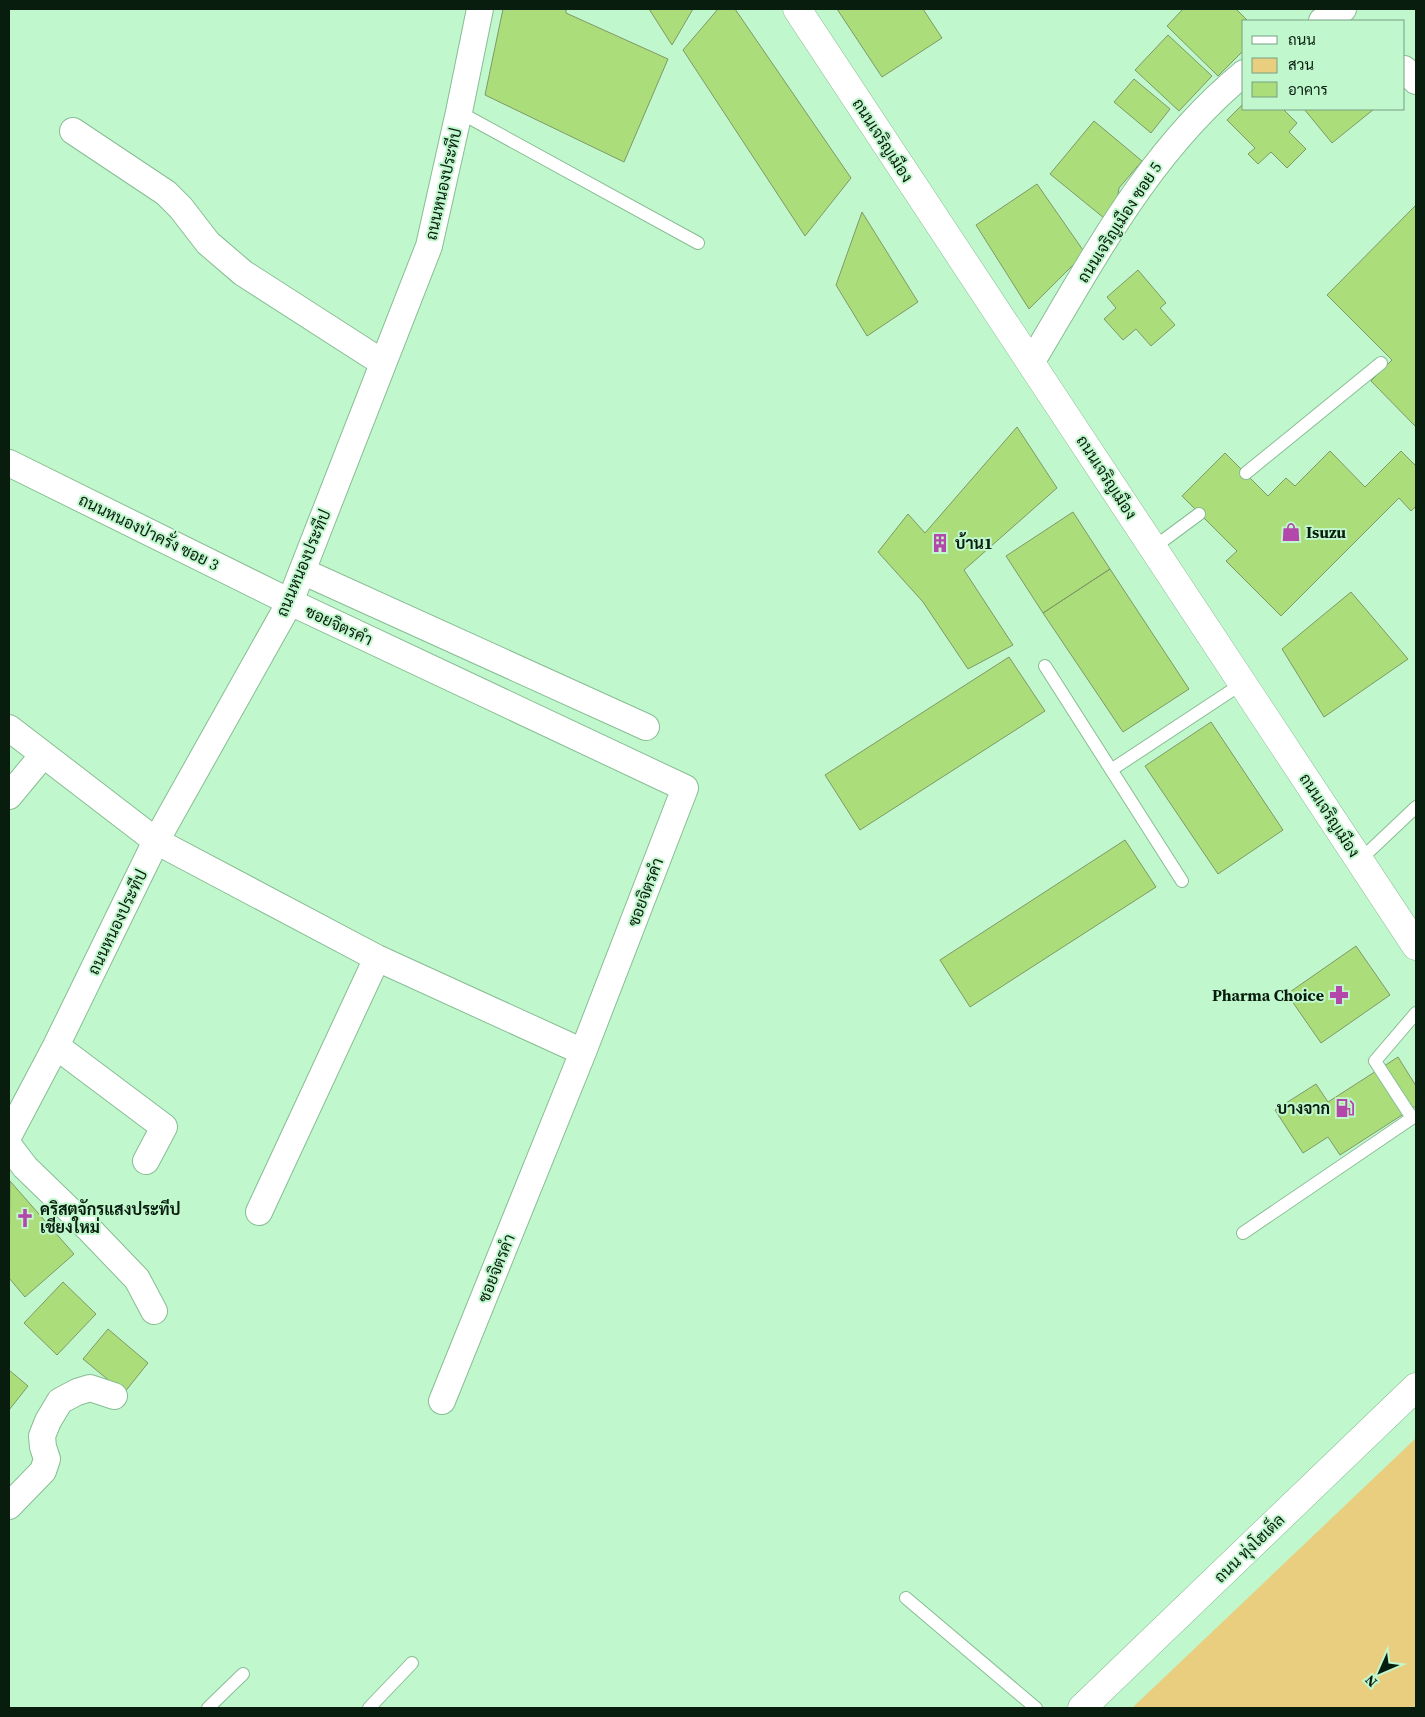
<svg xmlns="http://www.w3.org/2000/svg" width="1425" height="1717" font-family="'Source Serif 4',Sarabun,serif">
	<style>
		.green { fill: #e9ce7f }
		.building { fill: #abde7b; stroke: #7e9966 }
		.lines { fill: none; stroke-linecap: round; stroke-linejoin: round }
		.lane-casing { stroke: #88bd94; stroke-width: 14 }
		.street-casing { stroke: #88bd94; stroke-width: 28 }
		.secondary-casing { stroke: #88bd94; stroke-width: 29 }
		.lane { stroke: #fff; stroke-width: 12 }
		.street { stroke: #fff; stroke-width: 26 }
		.secondary { stroke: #fff; stroke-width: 28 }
		.labels { text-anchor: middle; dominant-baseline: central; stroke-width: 4; stroke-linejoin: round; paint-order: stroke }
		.street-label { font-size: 16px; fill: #081d0e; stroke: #c1f7cd }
		.poi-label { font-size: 16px; font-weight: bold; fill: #081d0e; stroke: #c1f7cd; text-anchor: start }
	</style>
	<rect width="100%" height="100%" fill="#c1f7cd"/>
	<!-- green -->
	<path class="green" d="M1416 1438V1708H1132Z"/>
	<!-- building -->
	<path class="building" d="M503 9H566V13L668 59 624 162 485 95Z
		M649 9H693L672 45Z
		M718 9H735L851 178 805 236 683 50Z
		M837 9H923L942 38 882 77Z
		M1183 9H1236L1248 21H1244V50L1218 76 1167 26Z
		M1168 35 1212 76 1179 111 1135 70Z
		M1134 79 1170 109 1151 133 1114 102Z
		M1244 103V109H1283L1297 123 1289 132 1306 149 1287 168 1271 152 1258 164 1248 154 1255 148 1227 120Z
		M1304 109H1374L1332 143Z
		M1094 121 1142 161 1119 188 1117 202 1104 218 1050 174Z
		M1037 184 1085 253 1029 309 976 225Z
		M1416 205V427L1371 381 1392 360 1327 295Z
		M862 212 918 302 867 336 836 285Z
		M1138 270 1166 303 1160 308 1175 325 1151 346 1136 329 1123 340 1104 319 1116 308 1107 297Z
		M1017 427 1057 488 964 570 1013 645 968 669 923 602 878 552 908 514 925 533Z
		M1330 451 1365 487 1401 451 1416 466V506L1411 511 1399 498 1281 616 1226 561 1237 551 1182 496 1225 453 1268 496 1286 478 1295 486Z
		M1073 512 1110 569 1043 613 1006 556Z
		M1110 569 1189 689 1123 732 1043 613Z
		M1351 592 1408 659 1324 717 1282 649Z
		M1009 657 1045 711 860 830 825 775Z
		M1211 722 1283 830 1218 874 1145 766Z
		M1125 840 1156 887 970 1007 940 960Z
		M1356 946 1390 995 1321 1043 1287 994Z
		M1398 1057 1416 1086V1106L1340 1155 1328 1137 1303 1153 1275 1110 1316 1084 1328 1102Z
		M10 1181 74 1254 25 1297 9 1278Z
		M63 1282 96 1314 57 1355 24 1323Z
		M108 1329 148 1363 124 1393 83 1359Z
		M9 1370 28 1386 9 1410Z"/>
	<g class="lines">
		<!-- lane casing -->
		<g class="lane-casing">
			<path id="lane" d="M459 112 698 243
				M1246 473 1381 363
				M1153 548 1199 514
				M1045 666 1182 881
				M1111 770 1243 683
				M1360 860 1416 807
				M1416 1013 1375 1061 1412 1118 1416 1116
				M1243 1233 1412 1118
				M906 1598 1036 1708
				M208 1708 243 1674
				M369 1708 412 1663"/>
		</g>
		<!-- street casing -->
		<g class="street-casing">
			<path id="street" d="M1322 21 1343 9
				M1404 69 1416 81
				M73 131 166 193 181 208 208 243 243 273 383 363
				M1031 363C1094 258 1148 152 1244 73
				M9 463 290 602 685 788 583 1052 442 1401
				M302 571 646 727
				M9 728 156 841 377 958 583 1052
				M9 796 43 755
				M56 1046 164 1127 146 1161
				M9 1135 56 1046 156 841 290 602 429 246 459 112 480 9
				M9 1146 25 1167 90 1230 137 1279 154 1311
				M259 1212 377 958
				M9 1506 43 1471 47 1459 43 1447 42 1436 48 1421 60 1401 77 1392 90 1388 114 1396"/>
		</g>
		<!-- secondary casing -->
		<g class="secondary-casing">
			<path id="secondary" d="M797 9 1416 946
				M1082 1708 1416 1387"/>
		</g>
		<!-- lane -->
		<use href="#lane" class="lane"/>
		<!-- street -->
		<use href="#street" class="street"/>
		<!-- secondary -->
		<use href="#secondary" class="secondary"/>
	</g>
	<!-- icons -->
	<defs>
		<g id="shop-bare" transform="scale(1.5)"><path d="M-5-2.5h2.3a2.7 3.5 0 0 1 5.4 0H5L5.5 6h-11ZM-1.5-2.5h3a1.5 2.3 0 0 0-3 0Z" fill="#b348aa" stroke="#c1f7cd" stroke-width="2.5" paint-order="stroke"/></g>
		<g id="building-bare" transform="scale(1.5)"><path d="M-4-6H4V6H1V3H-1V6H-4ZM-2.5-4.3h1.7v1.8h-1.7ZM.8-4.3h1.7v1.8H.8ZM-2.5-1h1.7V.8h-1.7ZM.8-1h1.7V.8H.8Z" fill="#b348aa" stroke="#c1f7cd" stroke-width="2.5" paint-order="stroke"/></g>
		<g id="pharmacy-bare" transform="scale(1.5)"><path d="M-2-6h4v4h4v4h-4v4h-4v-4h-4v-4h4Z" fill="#b348aa" stroke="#c1f7cd" stroke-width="2.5" paint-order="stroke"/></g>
		<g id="fuel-bare" transform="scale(1.5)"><path d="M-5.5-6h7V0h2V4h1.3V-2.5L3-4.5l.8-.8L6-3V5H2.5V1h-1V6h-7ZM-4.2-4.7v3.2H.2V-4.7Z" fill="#b348aa" stroke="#c1f7cd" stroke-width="2.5" paint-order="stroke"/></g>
		<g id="church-bare" transform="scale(1.5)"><path d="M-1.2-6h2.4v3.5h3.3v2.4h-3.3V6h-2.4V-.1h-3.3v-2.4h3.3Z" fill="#b348aa" stroke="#c1f7cd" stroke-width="2.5" paint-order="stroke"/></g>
	</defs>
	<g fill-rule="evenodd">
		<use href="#shop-bare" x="1291" y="532"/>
		<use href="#building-bare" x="940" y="543"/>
		<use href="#pharmacy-bare" x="1339" y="995"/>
		<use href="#fuel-bare" x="1345" y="1108"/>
		<use href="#church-bare" x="25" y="1218"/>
	</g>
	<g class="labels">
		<!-- street labels -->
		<g class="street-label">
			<text transform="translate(883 140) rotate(57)">ถนนเจริญเมือง</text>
			<text transform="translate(443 184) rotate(-77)">ถนนหนองประทีป</text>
			<text transform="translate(1119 222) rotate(-57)">ถนนเจริญเมือง ซอย 5</text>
			<text transform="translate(1107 477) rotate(57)">ถนนเจริญเมือง</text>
			<text transform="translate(149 532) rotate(26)">ถนนหนองป่าครั่ง ซอย 3</text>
			<text transform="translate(303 563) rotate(-67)">ถนนหนองประทีป</text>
			<text transform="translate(339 625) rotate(25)">ซอยจิตรคำ</text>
			<text transform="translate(1330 815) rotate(57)">ถนนเจริญเมือง</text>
			<text transform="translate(645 892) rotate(-69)">ซอยจิตรคำ</text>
			<text transform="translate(117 922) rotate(-64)">ถนนหนองประทีป</text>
			<text transform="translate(496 1268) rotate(-68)">ซอยจิตรคำ</text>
			<text transform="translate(1249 1548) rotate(-44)">ถนน ทุ่งโฮเต็ล</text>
		</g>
		<!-- poi labels -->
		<g class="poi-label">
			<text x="1306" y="532">Isuzu</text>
			<text x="955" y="543">บ้าน1</text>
			<text x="1324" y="995" text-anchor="end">Pharma Choice</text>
			<text x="1330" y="1108" text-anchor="end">บางจาก</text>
			<text x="40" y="1209">คริสตจักรแสงประทีป<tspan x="40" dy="18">เชียงใหม่</tspan></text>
		</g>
	</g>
	<!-- border -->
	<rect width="1425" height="1717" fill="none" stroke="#081d0e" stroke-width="20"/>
	<!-- legend -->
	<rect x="1242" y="20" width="162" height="90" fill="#c1f7cd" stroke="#77a081"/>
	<rect x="1252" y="36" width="25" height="8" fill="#ffffff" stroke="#77a081"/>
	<text x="1288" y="45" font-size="15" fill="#081d0e">ถนน</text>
	<rect x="1252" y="58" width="25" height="15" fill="#e9ce7f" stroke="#77a081"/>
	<text x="1288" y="70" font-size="15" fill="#081d0e">สวน</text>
	<rect x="1252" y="82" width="25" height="15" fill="#abde7b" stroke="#77a081"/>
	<text x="1288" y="95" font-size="15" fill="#081d0e">อาคาร</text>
	<!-- north arrow -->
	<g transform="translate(1380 1672) rotate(225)" stroke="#c1f7cd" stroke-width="4" paint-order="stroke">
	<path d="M0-4L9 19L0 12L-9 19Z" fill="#081d0e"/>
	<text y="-8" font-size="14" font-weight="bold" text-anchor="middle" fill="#081d0e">N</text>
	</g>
</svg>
